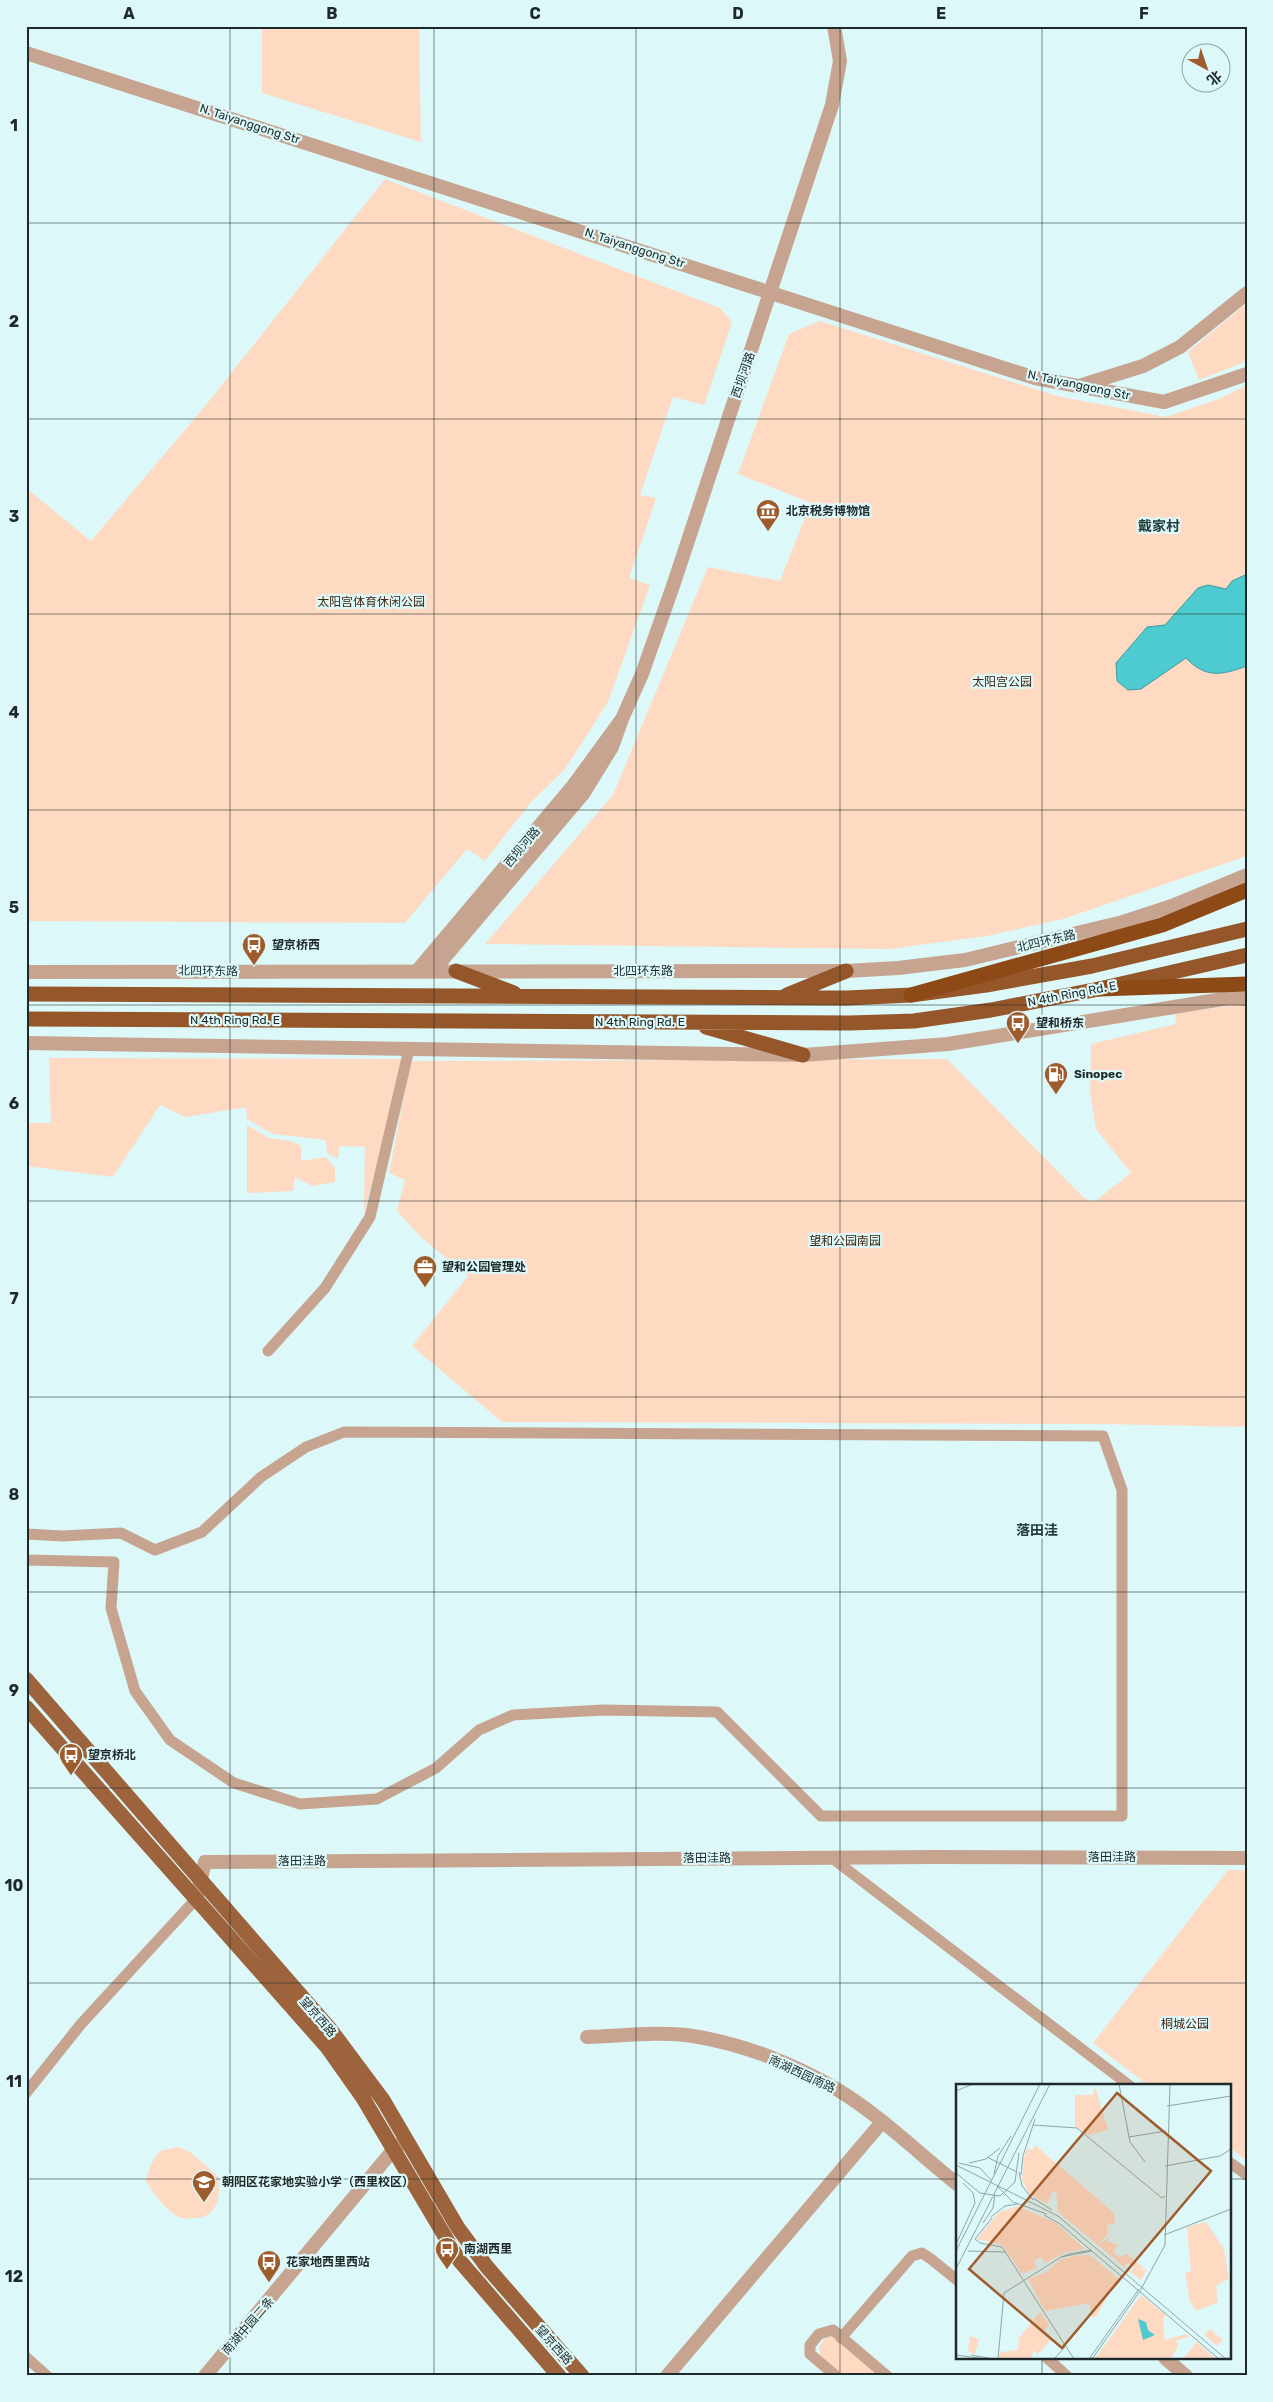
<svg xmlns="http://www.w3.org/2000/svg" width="1273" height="2402" font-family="Rubik,'Noto Sans SC',sans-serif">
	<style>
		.green { fill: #ffdac3 }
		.water { fill: #4ecbd0; stroke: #409a9e }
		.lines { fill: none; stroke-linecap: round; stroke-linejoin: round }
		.minor { stroke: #c6a490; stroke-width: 11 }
		.tertiary { stroke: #c6a490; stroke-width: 14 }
		.primary { stroke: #9d633c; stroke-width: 15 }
		.trunk { stroke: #95562a; stroke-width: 15 }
		.motorway { stroke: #8d4a17; stroke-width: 15 }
		.grid { fill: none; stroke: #1f292a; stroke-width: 1; stroke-opacity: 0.55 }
		.labels { text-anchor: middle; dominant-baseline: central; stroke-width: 4.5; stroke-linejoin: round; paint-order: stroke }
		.street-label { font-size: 12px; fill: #1f292a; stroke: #dcf8f9 }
		.poi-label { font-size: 12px; font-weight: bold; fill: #1f292a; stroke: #dcf8f9; text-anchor: start }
		.park-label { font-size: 12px; fill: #432510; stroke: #dcf8f9 }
		.neighbourhood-label { font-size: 14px; font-weight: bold; fill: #253c3d; stroke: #dcf8f9 }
		.inset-road { fill: none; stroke: #90a5a6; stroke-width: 1 }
		.view { fill: #9e5b2b; fill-opacity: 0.15; stroke: #9e5b2b; stroke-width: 2.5 }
		.inset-edge { fill: none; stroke: #1f292a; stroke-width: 2.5 }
		.neatline { fill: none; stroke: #1f292a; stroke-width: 2 }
		.grid-label { font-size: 16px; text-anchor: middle; font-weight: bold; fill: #1f292a }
	</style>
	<rect width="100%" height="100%" fill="#dcf8f9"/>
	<!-- green -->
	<path class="green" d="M262 26H419L421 142 262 93Z
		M385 179 720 308 732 322 704 405 673 397 640 495 656 498 629 578 650 585 608 702 565 769 531 802 485 861 467 849 405 923 26 921V488L91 541 206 405Z
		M1247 303V359L1240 364 1199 380 1188 352Z
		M820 321 1057 396 1166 417 1221 398 1247 385V856L1063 919 987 936 889 949 485 944 613 795 708 567 780 581 811 503 738 474 789 334Z
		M1247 1003V1427L1103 1424 502 1422 412 1346 468 1276 421 1237 397 1211 405 1180 389 1173 411 1061 947 1059 1084 1198 1094 1202 1131 1173 1096 1129 1090 1091 1091 1044 1176 1024 1175 1014Z
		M49 1058 403 1059 364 1213 365 1147 339 1146 338 1159 327 1153 326 1140 273 1134 247 1119 246 1107 185 1117 160 1105 113 1177 26 1166V1123H51Z
		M247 1125 269 1138 291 1141 301 1146V1161L326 1157 335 1168V1182L312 1186 295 1177 293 1191 247 1193Z
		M1228 1870H1247V2161L1229 2147V2086H1149L1093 2043Z
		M179 2147 190 2152 218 2176C221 2196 218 2219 193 2218 189 2218 184 2219 181 2218 169 2214 152 2192 146 2181L151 2164 160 2151Z
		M832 2336 883 2376H841L821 2359 819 2348 824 2339Z"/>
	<!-- water -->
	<path class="water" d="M1247 574V666C1222 675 1206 679 1186 658L1141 689 1128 690 1117 681 1116 663 1147 627 1165 625 1198 588 1208 585 1226 589 1232 581Z"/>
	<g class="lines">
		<!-- minor -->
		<path class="minor" d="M268 1351 325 1288 370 1217 409 1049
			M26 1534 63 1536 121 1533 155 1550 202 1532 261 1477 306 1447 344 1432 1103 1436 1122 1490V1816H821L717 1712 603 1710 513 1715 479 1730 436 1768 377 1799 300 1804 234 1783 170 1740 135 1691 111 1608 114 1562 26 1560
			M832 1858 1130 2086
			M26 2093 81 2024 196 1899
			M1229 2162 1247 2175
			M841 2338 912 2256 922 2253 931 2259 957 2280
			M26 2357 47 2376
			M1047 2358 1067 2376
			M836 2376 810 2354V2345L819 2334 833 2330 887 2376"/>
		<!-- tertiary -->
		<path class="tertiary" d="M26 53 1035 378 1164 402 1247 374
			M1082 385 1143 366 1180 347 1247 293
			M622 719 642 674 674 583 832 105 840 61 834 26
			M417 971 573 786 622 719 612 747 583 794 433 971
			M26 972 846 971 898 968 965 960 1123 922 1172 906 1247 875
			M26 1043 803 1055 948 1044 1229 998 1247 999
			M196 1899 205 1862 934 1857 1247 1858
			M587 2037C622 2036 659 2031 693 2036 743 2044 795 2064 838 2090 881 2116 918 2153 957 2184
			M1165 2358 1186 2376
			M205 2376 394 2149 406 2140
			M667 2376 882 2122"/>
		<!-- primary -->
		<path class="primary" d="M26 1679 330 2029 383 2100 458 2228 487 2267 582 2376
			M26 1707 327 2047 363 2098 459 2260 559 2376"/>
		<!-- trunk -->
		<path class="trunk" d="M456 971 514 993
			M26 994 847 998 911 995 986 985 1092 966 1247 929
			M787 995 846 971
			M26 1019 850 1023 914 1021 991 1010 1099 989 1247 955
			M706 1027 803 1055"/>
		<!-- motorway -->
		<path class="motorway" d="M1099 989 1247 984
			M911 995 1162 925 1247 890"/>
	</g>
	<!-- grid -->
	<path class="grid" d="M230 26V2376M434 26V2376M636 26V2376M840 26V2376M1042 26V2086M26 223H1247M26 419H1247M26 614H1247M26 810H1247M26 1005H1247M26 1201H1247M26 1397H1247M26 1592H1247M26 1788H1247M26 1983H1247M26 2179H957M1229 2179H1247M1042 2358V2376"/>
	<!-- icons -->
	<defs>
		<g id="museum-pin" transform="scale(1.25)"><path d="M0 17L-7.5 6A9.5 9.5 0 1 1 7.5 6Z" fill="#9e5b2b" stroke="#dcf8f9"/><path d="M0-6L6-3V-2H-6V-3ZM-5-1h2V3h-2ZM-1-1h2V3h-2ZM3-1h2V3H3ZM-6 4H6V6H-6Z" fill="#fff"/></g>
		<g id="bus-pin" transform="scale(1.25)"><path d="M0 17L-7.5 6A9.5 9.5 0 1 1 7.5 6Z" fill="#9e5b2b" stroke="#dcf8f9"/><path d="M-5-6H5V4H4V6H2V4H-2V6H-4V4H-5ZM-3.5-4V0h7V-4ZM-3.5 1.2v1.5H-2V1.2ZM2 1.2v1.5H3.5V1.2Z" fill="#fff"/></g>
		<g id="fuel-pin" transform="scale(1.25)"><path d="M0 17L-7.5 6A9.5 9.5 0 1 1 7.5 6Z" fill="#9e5b2b" stroke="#dcf8f9"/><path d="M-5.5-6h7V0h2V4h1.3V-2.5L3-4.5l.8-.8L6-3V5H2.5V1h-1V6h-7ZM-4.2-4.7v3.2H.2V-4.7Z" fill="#fff"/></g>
		<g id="office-pin" transform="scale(1.25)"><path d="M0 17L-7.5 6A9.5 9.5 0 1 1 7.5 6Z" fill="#9e5b2b" stroke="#dcf8f9"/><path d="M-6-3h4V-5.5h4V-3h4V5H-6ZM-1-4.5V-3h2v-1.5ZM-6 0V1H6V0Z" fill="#fff"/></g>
		<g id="school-pin" transform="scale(1.25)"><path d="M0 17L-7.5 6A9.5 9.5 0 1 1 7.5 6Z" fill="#9e5b2b" stroke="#dcf8f9"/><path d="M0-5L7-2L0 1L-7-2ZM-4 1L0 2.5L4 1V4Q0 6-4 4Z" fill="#fff"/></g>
	</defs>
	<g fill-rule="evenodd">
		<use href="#museum-pin" x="768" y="511"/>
		<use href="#bus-pin" x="254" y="945"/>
		<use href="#bus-pin" x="1018" y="1023"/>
		<use href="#fuel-pin" x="1056" y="1074"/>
		<use href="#office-pin" x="425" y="1267"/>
		<use href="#bus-pin" x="71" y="1755"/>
		<use href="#school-pin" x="204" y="2182"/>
		<use href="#bus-pin" x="447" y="2249"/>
		<use href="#bus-pin" x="269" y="2262"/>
	</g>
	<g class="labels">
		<!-- street labels -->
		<g class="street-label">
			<text transform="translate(250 124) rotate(18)">N. Taiyanggong Str</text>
			<text transform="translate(635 248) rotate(18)">N. Taiyanggong Str</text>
			<text transform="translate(743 375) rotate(-71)">西坝河路</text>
			<text transform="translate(1079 385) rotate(12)">N. Taiyanggong Str</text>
			<text transform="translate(522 847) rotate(-50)">西坝河路</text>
			<text transform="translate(1046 941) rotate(-13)">北四环东路</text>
			<text transform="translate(208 971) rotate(1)">北四环东路</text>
			<text x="643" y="971">北四环东路</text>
			<text transform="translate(1072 994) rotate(-11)">N 4th Ring Rd. E</text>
			<text x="235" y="1020">N 4th Ring Rd. E</text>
			<text x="640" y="1022">N 4th Ring Rd. E</text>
			<text x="1112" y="1857">落田洼路</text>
			<text x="707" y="1858">落田洼路</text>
			<text x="302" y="1861">落田洼路</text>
			<text transform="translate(318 2017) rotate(49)">望京西路</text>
			<text transform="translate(802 2074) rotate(25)">南湖西园南路</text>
			<text transform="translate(248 2326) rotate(-49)">南湖中园二条</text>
			<text transform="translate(554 2345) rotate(48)">望京西路</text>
		</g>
		<!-- poi labels -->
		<g class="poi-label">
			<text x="786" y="511">北京税务博物馆</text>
			<text x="272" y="945">望京桥西</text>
			<text x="1036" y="1023">望和桥东</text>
			<text x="1074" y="1074">Sinopec</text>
			<text x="442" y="1267">望和公园管理处</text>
			<text x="88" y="1755">望京桥北</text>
			<text x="222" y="2182">朝阳区花家地实验小学（西里校区）</text>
			<text x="464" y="2249">南湖西里</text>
			<text x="286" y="2262">花家地西里西站</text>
		</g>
		<!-- park labels -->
		<g class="park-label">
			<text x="371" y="602">太阳宫体育休闲公园</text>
			<text x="1002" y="682">太阳宫公园</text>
			<text x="845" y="1241">望和公园南园</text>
			<text x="1185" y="2024">桐城公园</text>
		</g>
		<!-- neighbourhood labels -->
		<g class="neighbourhood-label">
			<text x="1159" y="526">戴家村</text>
			<text x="1037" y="1530">落田洼</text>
		</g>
	</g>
	<!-- overview -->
	<g transform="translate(956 2084)">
		<rect width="275" height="275" fill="#dcf8f9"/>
		<path d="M139 2 152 46 132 51 119 42V11H137ZM79 61 157 128 159 140 151 141 152 150 142 161 102 128 100 108H96L91 120 73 110 66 96 68 73 71 64 77 66ZM61 122 100 139 129 165 110 168 89 179 85 173 78 177 81 184 66 190 46 161 21 155 42 129ZM250 138 268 165 273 194 260 202 262 218 240 227 234 217 229 188 235 187 231 143ZM155 152 151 157 162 161 157 168 163 173 171 170 187 183 185 186 191 185 185 196 174 188 178 183 172 179 168 183 142 161ZM124 171H134L165 197 153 210 140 233H136L133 219 89 227 72 195 90 188 105 175ZM185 211 210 231 207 235 209 256 230 250 233 253 220 256 222 263 214 275H139ZM84 228 93 241 87 249 95 256 82 270 77 266 76 275H43L44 268 62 266 63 254ZM254 245 267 256 261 262 248 251ZM14 252 23 255 19 270 12 267ZM241 258 260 275H227Z" fill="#ffdac3"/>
		<path d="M182 235 190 238 192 246 199 251 187 256Z" fill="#4ecbd0"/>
		<path class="inset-road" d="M163 0 174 58 189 78M0 7 17 0M211 22 275 12M77 41 121 44 206 114 209 112M173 53 210 47M31 73 61 88M3 79 24 84 35 96M13 79 30 75 44 64M0 81 102 132 270 275M209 82 264 72 275 65M63 88 66 102 77 116M0 89 24 109 44 112 59 98 63 69M38 90 42 72 55 52M65 91 67 72 79 35M41 102 57 118 91 130M77 114 96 126M88 131 104 140 263 275M35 133 49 122 61 120M27 139 37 124 39 111M208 151 275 125M19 155 24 159 46 163 118 275M19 155 36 134M1 158 19 119 17 109 7 99M135 166 113 170 105 173 136 167M0 167 84 0M12 167 49 168M0 185 94 0M0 271 30 275M15 271 38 275M42 275 48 209 105 173M98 275 110 262M133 275 183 205M136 275 184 207 209 161 214 0"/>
		<path class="view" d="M161 9 255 87 106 264 13 185Z"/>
		<rect width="275" height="275" class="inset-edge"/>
	</g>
	<!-- border -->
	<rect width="1273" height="2402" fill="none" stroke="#dcf8f9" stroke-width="55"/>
	<!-- north arrow -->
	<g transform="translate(1206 68) rotate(140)"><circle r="24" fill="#dcf8f9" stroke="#90a5a6"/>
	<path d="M0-4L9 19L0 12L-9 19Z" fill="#9e5b2b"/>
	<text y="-8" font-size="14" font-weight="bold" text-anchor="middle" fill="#1f292a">北</text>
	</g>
	<rect x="28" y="28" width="1218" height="2346" class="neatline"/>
	<g class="grid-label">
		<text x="129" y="19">A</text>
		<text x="332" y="19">B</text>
		<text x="535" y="19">C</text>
		<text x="738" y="19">D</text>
		<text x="941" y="19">E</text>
		<text x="1144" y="19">F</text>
		<text x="14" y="131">1</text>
		<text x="14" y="327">2</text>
		<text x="14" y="522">3</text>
		<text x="14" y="718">4</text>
		<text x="14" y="913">5</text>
		<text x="14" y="1109">6</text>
		<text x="14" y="1304">7</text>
		<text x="14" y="1500">8</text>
		<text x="14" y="1696">9</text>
		<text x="14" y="1891">10</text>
		<text x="14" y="2087">11</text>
		<text x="14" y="2282">12</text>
	</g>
</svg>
